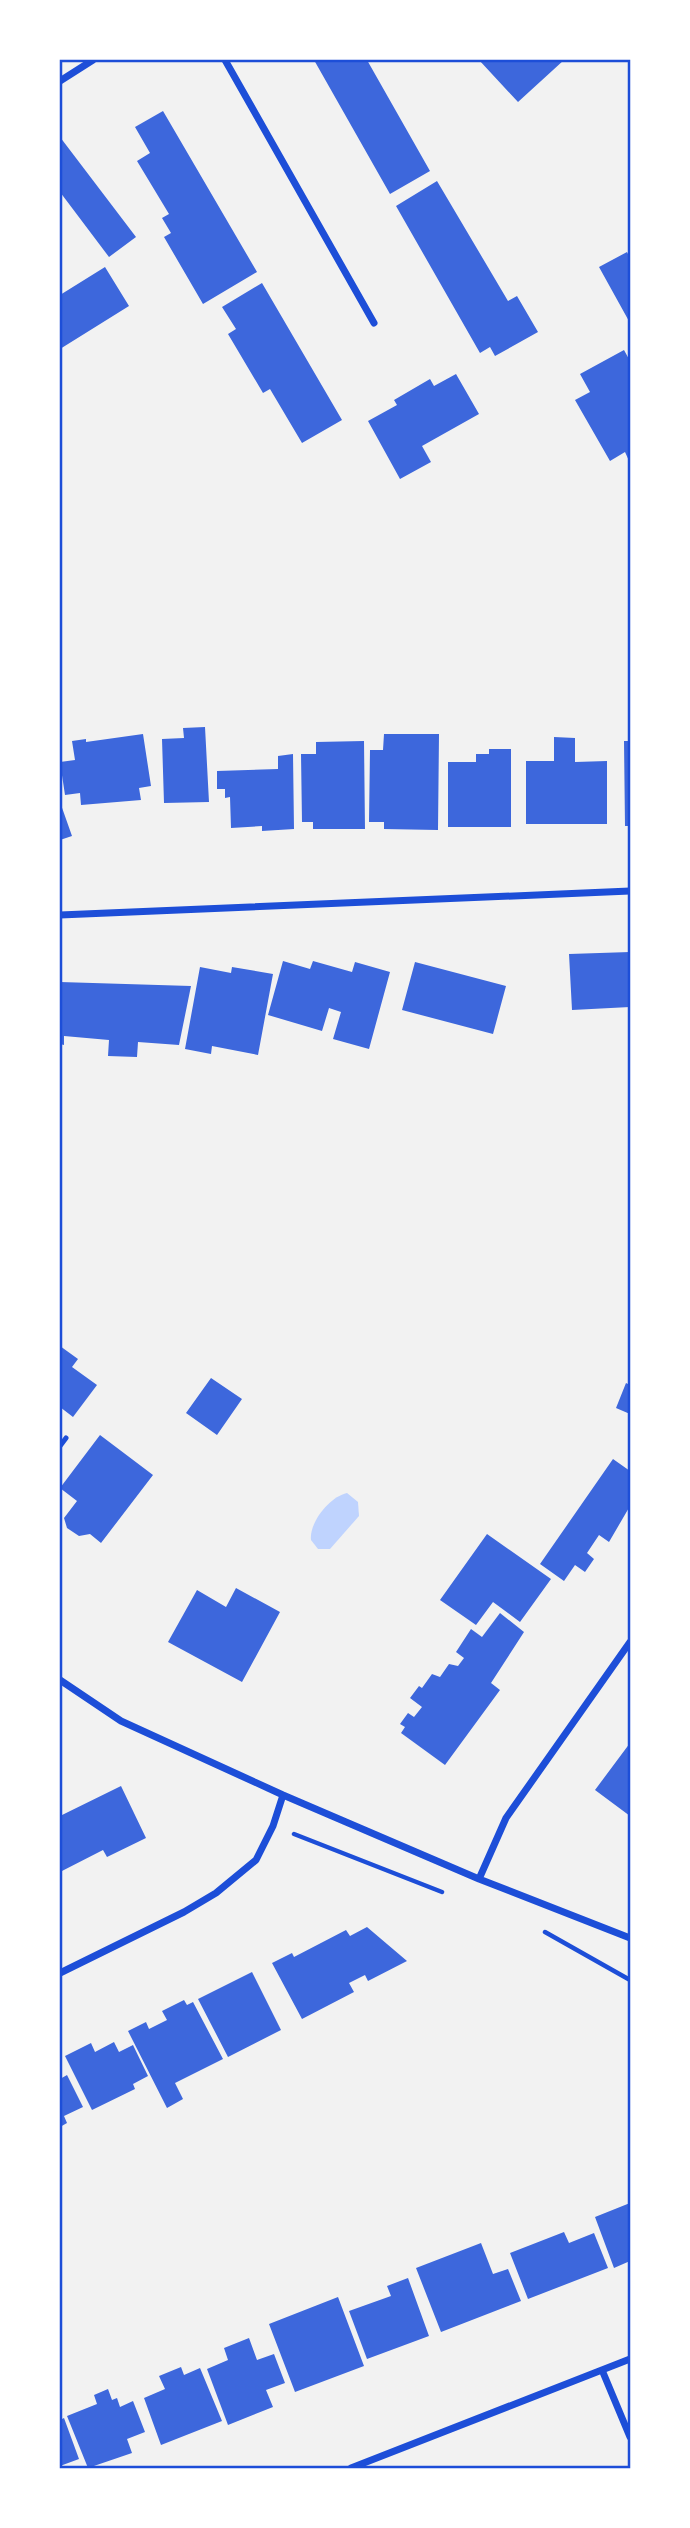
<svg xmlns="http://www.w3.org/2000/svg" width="690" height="2528" font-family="'DM Sans',sans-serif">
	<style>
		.water { fill: #bfd3fe }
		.building { fill: #3d67dc }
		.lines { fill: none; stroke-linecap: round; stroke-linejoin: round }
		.path { stroke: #1d4ed8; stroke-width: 4.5 }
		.service { stroke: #1d4ed8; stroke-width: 5 }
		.minor { stroke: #1d4ed8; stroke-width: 7 }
		.neatline { fill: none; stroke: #1d4ed8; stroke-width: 2.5 }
	</style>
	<rect width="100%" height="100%" fill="#f2f2f2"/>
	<!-- water -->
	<path class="water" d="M347 1493 358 1502 359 1516 330 1549H318L311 1540C309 1523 329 1497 347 1493Z"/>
	<!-- building -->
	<path class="building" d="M314 60H367L430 171 390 194Z
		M479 60H564L518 102Z
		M163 111 257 272 203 304 164 237 171 233 162 218 169 214 137 161 150 153 135 127Z
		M60 137 136 237 109 257 60 192Z
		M437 181 508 301 517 296 538 332 495 356 490 347 480 353 396 206Z
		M627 252 630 258V323L599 267Z
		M105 267 129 306 60 349V295Z
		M262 283 342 420 302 443 270 389 263 393 228 334 236 329 222 307Z
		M624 350 630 361V463L625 452 610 461 575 400 590 392 580 374Z
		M456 374 479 414 422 446 431 462 400 479 368 421 397 405 394 400 430 379 434 386Z
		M205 727 209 802 164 803 162 739 184 738 183 728Z
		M143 734 151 786 139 788 141 800 81 805 80 793 65 795 60 762 75 760 72 741 86 739V742Z
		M384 734H439L438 830 384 829V822H369L370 750H383Z
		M554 737 575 738V762L607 761V824H526V761H554Z
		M364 741 365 829H313V822H302L301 754H316V742Z
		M624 741H630V826H625Z
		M489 749H511V827H448V762H476V754H489Z
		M293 754 294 829 262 831V826L231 828 230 797 225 798V789H217V771L278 769V756Z
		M60 802 72 836 60 840Z
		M630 952V1007L572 1010 569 954Z
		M283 961 310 969 313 961 352 972 355 962 390 972 369 1049 333 1039 341 1012 329 1008 322 1031 268 1015Z
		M415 962 506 986 493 1034 402 1010Z
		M200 967 231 973 232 967 273 974 258 1055 212 1046 211 1054 185 1049Z
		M60 982 191 986 179 1045 138 1042 137 1057 108 1056 109 1040 64 1036V1045L60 1044Z
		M60 1346 78 1359 72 1367 97 1385 73 1417 60 1407Z
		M211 1378 242 1399 217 1435 186 1413Z
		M626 1383 630 1385V1414L616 1408Z
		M100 1435 153 1475 101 1543 90 1534 79 1536 67 1528 64 1518 77 1501 60 1488Z
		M613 1459 630 1471V1506L609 1542 599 1535 587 1553 594 1559 585 1572 575 1565 564 1581 540 1564Z
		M487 1534 551 1579 520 1622 493 1602 476 1625 440 1600Z
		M236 1588 280 1612 242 1682 168 1642 197 1590 226 1607Z
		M500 1613 524 1632 491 1683 500 1690 445 1765 401 1733 405 1727 400 1724 408 1713 414 1717 422 1707 410 1698 419 1686 422 1688 432 1674 440 1677 449 1664 458 1666 464 1658 456 1652 471 1629 482 1637Z
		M630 1743V1816L595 1790Z
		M121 1786 146 1838 107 1857 103 1850 60 1872V1816Z
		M367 1927 407 1961 368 1981 365 1975 349 1983 354 1992 302 2019 272 1963 292 1953 294 1957 346 1930 350 1936Z
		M252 1972 281 2030 228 2057 198 1999Z
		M184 2000 187 2005 193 2002 223 2059 175 2083 183 2099 167 2108 128 2031 146 2022 149 2029 167 2020 162 2011Z
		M114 2042 119 2052 133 2045 148 2076 133 2084 135 2089 92 2110 65 2056 91 2043 95 2052Z
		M67 2075 83 2107 64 2116 67 2123 60 2127V2079Z
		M630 2203V2261L614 2268 595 2217Z
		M564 2232 569 2243 594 2233 608 2268 528 2299 510 2253Z
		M481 2243 493 2274 508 2269 521 2301 441 2332 416 2268Z
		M408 2278 429 2336 367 2359 349 2311 391 2296 387 2286Z
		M338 2297 364 2366 295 2392 269 2324Z
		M249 2338 257 2360 274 2354 285 2383 266 2390 273 2407 228 2425 207 2369 228 2360 224 2348Z
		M181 2367 184 2375 200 2368 222 2421 161 2445 144 2398 165 2389 159 2376Z
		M108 2389 112 2400 117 2398 120 2407 133 2401 145 2432 127 2439 132 2453 88 2468 67 2416 97 2404 94 2395Z
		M64 2418 79 2459 60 2466V2420Z"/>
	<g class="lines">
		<!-- path -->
		<path class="path" d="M294 1834 442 1892
			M545 1932 630 1980"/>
		<!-- service -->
		<path class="service" d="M60 1446 66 1438"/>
		<!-- minor -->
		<path class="minor" d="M225 60 374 323
			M60 81 93 60
			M60 915 630 891
			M60 1680 121 1721 283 1795 479 1879 630 1938
			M479 1879 506 1818 630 1642
			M60 1973 184 1912 216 1893 256 1860 273 1826 283 1795
			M602 2370 630 2437
			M351 2468 630 2359"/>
	</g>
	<!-- border -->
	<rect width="690" height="2528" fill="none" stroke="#ffffff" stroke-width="122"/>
	<rect x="61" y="61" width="568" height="2406" class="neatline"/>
</svg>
